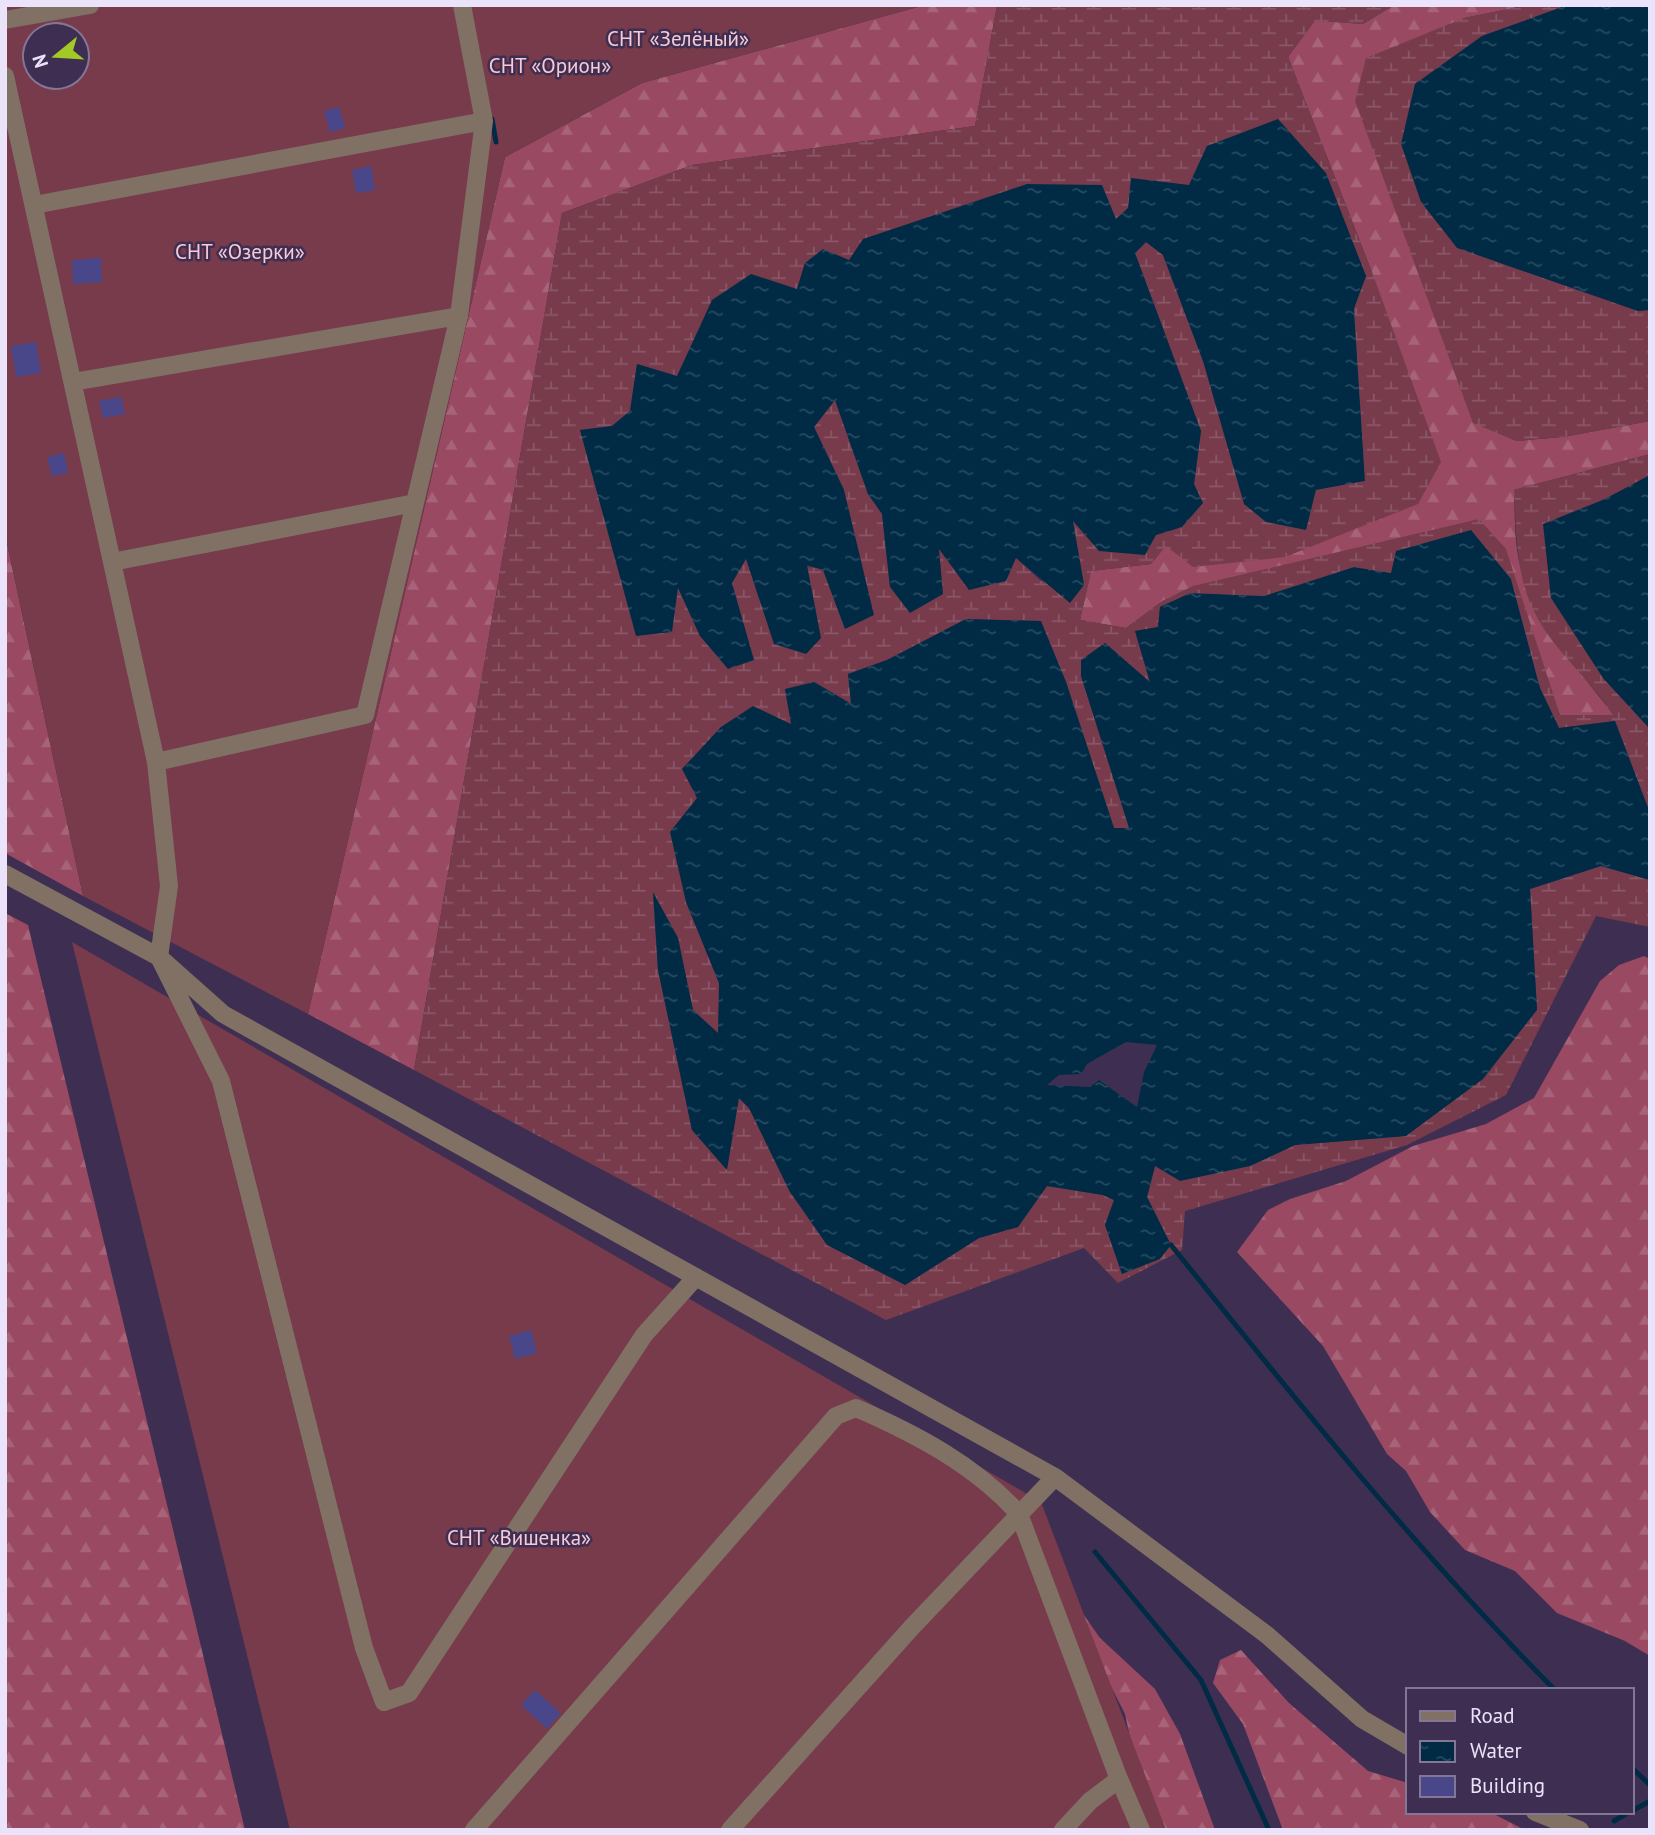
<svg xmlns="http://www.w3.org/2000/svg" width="1655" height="1835" font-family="'PT Sans',sans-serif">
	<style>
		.forest { fill: url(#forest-firs) }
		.wetland { fill: url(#wetland-marsh); fill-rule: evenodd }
		.garden { fill: #773b4c; fill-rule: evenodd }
		.water { fill: url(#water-ripples); fill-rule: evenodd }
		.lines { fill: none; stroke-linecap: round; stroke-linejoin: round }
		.stream { stroke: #012b45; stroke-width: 5 }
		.building { fill: #49468a }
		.minor { stroke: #817164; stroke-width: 18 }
		.labels { text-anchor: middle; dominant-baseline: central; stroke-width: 5; stroke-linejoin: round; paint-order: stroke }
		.park-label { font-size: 21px; fill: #f9cad5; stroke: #3e2f52 }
	</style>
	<defs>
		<pattern id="forest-firs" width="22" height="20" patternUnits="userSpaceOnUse" patternTransform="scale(1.75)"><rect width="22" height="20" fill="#994961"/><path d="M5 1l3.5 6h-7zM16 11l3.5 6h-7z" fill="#a76378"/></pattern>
		<pattern id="wetland-marsh" width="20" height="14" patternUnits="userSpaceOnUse" patternTransform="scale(1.75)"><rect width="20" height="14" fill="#773b4c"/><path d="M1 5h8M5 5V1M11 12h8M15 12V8" fill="none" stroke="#8a5767"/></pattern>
		<pattern id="water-ripples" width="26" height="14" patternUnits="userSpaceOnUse" patternTransform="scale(1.75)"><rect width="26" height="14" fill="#012b45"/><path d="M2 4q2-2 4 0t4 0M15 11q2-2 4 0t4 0" fill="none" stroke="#264a61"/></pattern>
	</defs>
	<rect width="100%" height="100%" fill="#3e2f52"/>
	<!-- forest -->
	<path class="forest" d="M925 5H997L975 126 692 165 562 213 414 1070 308 1014 505 157 642 83Z
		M1394 5H1528L1464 18 1516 441 1563 437 1650 421V454L1514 490C1515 518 1514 550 1523 576 1540 626 1581 674 1614 715H1560L1547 683 1164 600 1126 628 1080 620 1091 571 1151 564 1372 272 1288 57 1315 20 1363 24Z
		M5 534 83 896 5 853Z
		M5 913 28 925 245 1830H5Z
		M1644 956 1650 959V1656L1625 1641 1557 1613 1515 1571 1465 1550 1430 1512 1406 1471 1387 1454 1323 1346 1237 1252 1268 1210 1290 1199 1346 1181 1413 1146 1486 1124 1534 1098 1600 981 1619 965Z
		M1051 1568 1100 1638 1155 1689 1180 1734 1215 1830H1157L1145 1808 1125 1714Z
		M1241 1650 1289 1703 1368 1771 1408 1783V1812H1490L1525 1830H1283L1243 1724 1213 1683 1220 1660Z"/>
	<!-- wetland -->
	<path class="wetland" d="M997 5H1394L1363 24 1315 21 1288 57 1372 272 1441 462 1418 504 1285 557 1193 567 1166 546 1151 564 1091 571 1080 620 1126 628 1164 600 1193 586 1479 519 1506 549 1560 715H1613C1592 681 1556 653 1537 617 1516 581 1516 531 1514 490L1650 454V475L1605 499 1603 678 1650 729V813L1615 721 1559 728 1540 688 1511 579 1392 573 1354 567 1264 596 1190 593 1160 607 1158 627 1135 631 1150 683 1105 643 1082 660 1081 676 1130 828H1114L1066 682 1040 621 966 619 887 660 848 674 852 704 814 682 785 690 792 725 697 798 686 902 719 983V1034L693 1011 678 938 653 894 658 970 692 1130 726 1169 738 1097 749 1108 790 1192 905 1285 979 1238 1018 1227 1047 1186 1103 1195 1114 1200 1105 1225 1122 1274 1171 1245 1147 1197 1155 1166H1250L1295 1145 1406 1136 1537 1010 1530 889 1601 866 1650 880V927L1596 916 1506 1095 1407 1145 1185 1211 1182 1250 1118 1283 1084 1248 886 1320 414 1070 562 213 692 165 975 126ZM1207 146 1366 276 1354 309 1365 481 1316 490 1305 530 1203 361 1163 255 1146 242 1135 253 1201 431 1194 484 1182 527 1156 535 1072 520 1084 585 1041 581 1016 558 939 547 890 587 882 514 868 494 835 400 814 427 844 490 845 628 823 569 746 558 700 636 678 586 594 477 580 430 612 426 630 411 637 364 677 376 687 357 797 289 805 263 849 260 1116 219 1128 208 1189 185Z
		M1528 5H1568L1482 36 1457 248 1638 311 1650 310V421L1563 437 1516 441 1473 423 1355 101 1366 58 1464 18Z"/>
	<!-- garden -->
	<path class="garden" d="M5 5H925L642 83 505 157 308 1014 83 896 5 534ZM35 35H77V77H35Z
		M72 942 1041 1502 1166 1830H290Z"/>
	<!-- water -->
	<path class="water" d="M1568 5H1650V310L1638 311 1457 248 1421 202 1401 144 1415 84 1482 36Z
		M1278 119 1326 173 1366 276 1354 309 1365 481 1316 490 1306 530 1266 522 1244 504 1203 361 1163 255 1146 242 1135 253 1201 431 1194 484 1203 503 1182 527 1156 535 1145 555 1099 551 1073 521 1084 585 1070 603 1016 558 1006 581 969 590 939 549 943 594 910 613 890 587 882 514 868 494 835 400 814 427 844 490 874 615 845 629 823 570 807 565 821 638 806 654 774 644 746 559 732 583 754 660 728 669 700 636 678 588 672 632 636 636 580 430 612 426 630 411 637 364 677 376 712 300 751 274 797 289 805 263 823 249 849 260 863 239 1027 184 1102 185 1116 219 1128 208 1131 178 1189 185 1207 146Z
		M1650 475V729L1603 678 1551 598 1543 524 1605 499Z
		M1471 530 1511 579 1540 688 1559 728 1615 721 1650 813V880L1601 866 1530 889 1537 1010 1483 1079 1406 1136 1295 1145 1250 1166 1180 1181 1155 1166 1147 1197 1171 1245 1160 1259 1122 1274 1105 1225 1114 1200 1103 1195 1047 1186 1018 1227 979 1238 905 1285 827 1245 790 1192 749 1108 739 1098 727 1170 692 1130 658 970 653 892 678 938 693 1010 718 1033 719 983 686 902 670 832 697 798 682 769 721 727 753 706 791 724 785 689 814 682 851 704 848 674 887 660 966 619 1041 621 1066 682 1114 828H1129L1081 676V660L1105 643 1150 682 1135 631 1158 627 1160 607 1190 593 1264 596 1354 567 1391 573 1396 551ZM1126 1042 1157 1045 1144 1072 1137 1107 1099 1080 1090 1087 1047 1085 1059 1075 1081 1074 1087 1064Z"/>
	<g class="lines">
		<!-- stream -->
		<path class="stream" d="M492 119 496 142
			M1171 1245C1294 1398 1417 1551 1555 1690
			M1095 1552 1201 1680 1269 1830
			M1632 1768 1650 1785
			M1632 1811 1650 1801
			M1614 1821 1629 1812"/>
	</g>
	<!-- building -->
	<path class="building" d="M339 107 345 128 330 132 324 111Z
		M371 166 375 190 356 193 352 170Z
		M101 258 102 282 73 284 72 260Z
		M36 342 41 373 16 377 11 346Z
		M121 397 125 414 103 418 99 401Z
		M64 453 68 473 52 476 47 457Z
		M531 1330 537 1353 515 1359 509 1336Z
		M535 1690 561 1713 547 1729 521 1705Z"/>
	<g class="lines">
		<!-- minor -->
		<path class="minor" d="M5 20 90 5
			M5 76 156 762 169 886 159 957 221 1081 364 1648 384 1702 409 1693 644 1335 696 1277
			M34 205 484 121
			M73 382 459 316
			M112 562 415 503
			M156 762 365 715 459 316 484 121 462 5
			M5 874 159 957 223 1014 1055 1477 1267 1635 1362 1719 1408 1746
			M1535 1812 1580 1830
			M474 1830 836 1416 856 1408C916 1434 975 1465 1019 1514L1117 1774 1141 1830
			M730 1830 912 1627 1055 1477
			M1063 1830 1090 1801 1119 1779"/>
	</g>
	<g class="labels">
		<!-- park labels -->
		<g class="park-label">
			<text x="678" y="38">СНТ «Зелёный»</text>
			<text x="550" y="65">СНТ «Орион»</text>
			<text x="240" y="251">СНТ «Озерки»</text>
			<text x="519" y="1537">СНТ «Вишенка»</text>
		</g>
	</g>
	<!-- border -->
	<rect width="1655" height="1835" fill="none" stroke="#ebe3f9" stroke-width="14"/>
	<!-- legend -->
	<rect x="1406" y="1688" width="228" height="126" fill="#3e2f52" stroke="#837795" stroke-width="2"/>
	<rect x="1420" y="1711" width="35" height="10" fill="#817164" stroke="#837795" stroke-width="2"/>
	<text x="1470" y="1723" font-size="21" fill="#ebe3f9">Road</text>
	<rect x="1420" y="1741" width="35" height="21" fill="url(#water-ripples)" stroke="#837795" stroke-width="2"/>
	<text x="1470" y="1758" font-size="21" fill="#ebe3f9">Water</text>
	<rect x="1420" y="1776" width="35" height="21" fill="#49468a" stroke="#837795" stroke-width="2"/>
	<text x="1470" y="1793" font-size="21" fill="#ebe3f9">Building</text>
	<!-- north arrow -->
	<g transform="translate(56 56) rotate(252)"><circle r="33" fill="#3e2f52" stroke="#837795" stroke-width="2"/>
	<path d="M0-5L12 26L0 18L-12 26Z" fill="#a3c926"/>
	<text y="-10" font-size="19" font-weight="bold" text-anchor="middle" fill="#ebe3f9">N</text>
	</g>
</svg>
